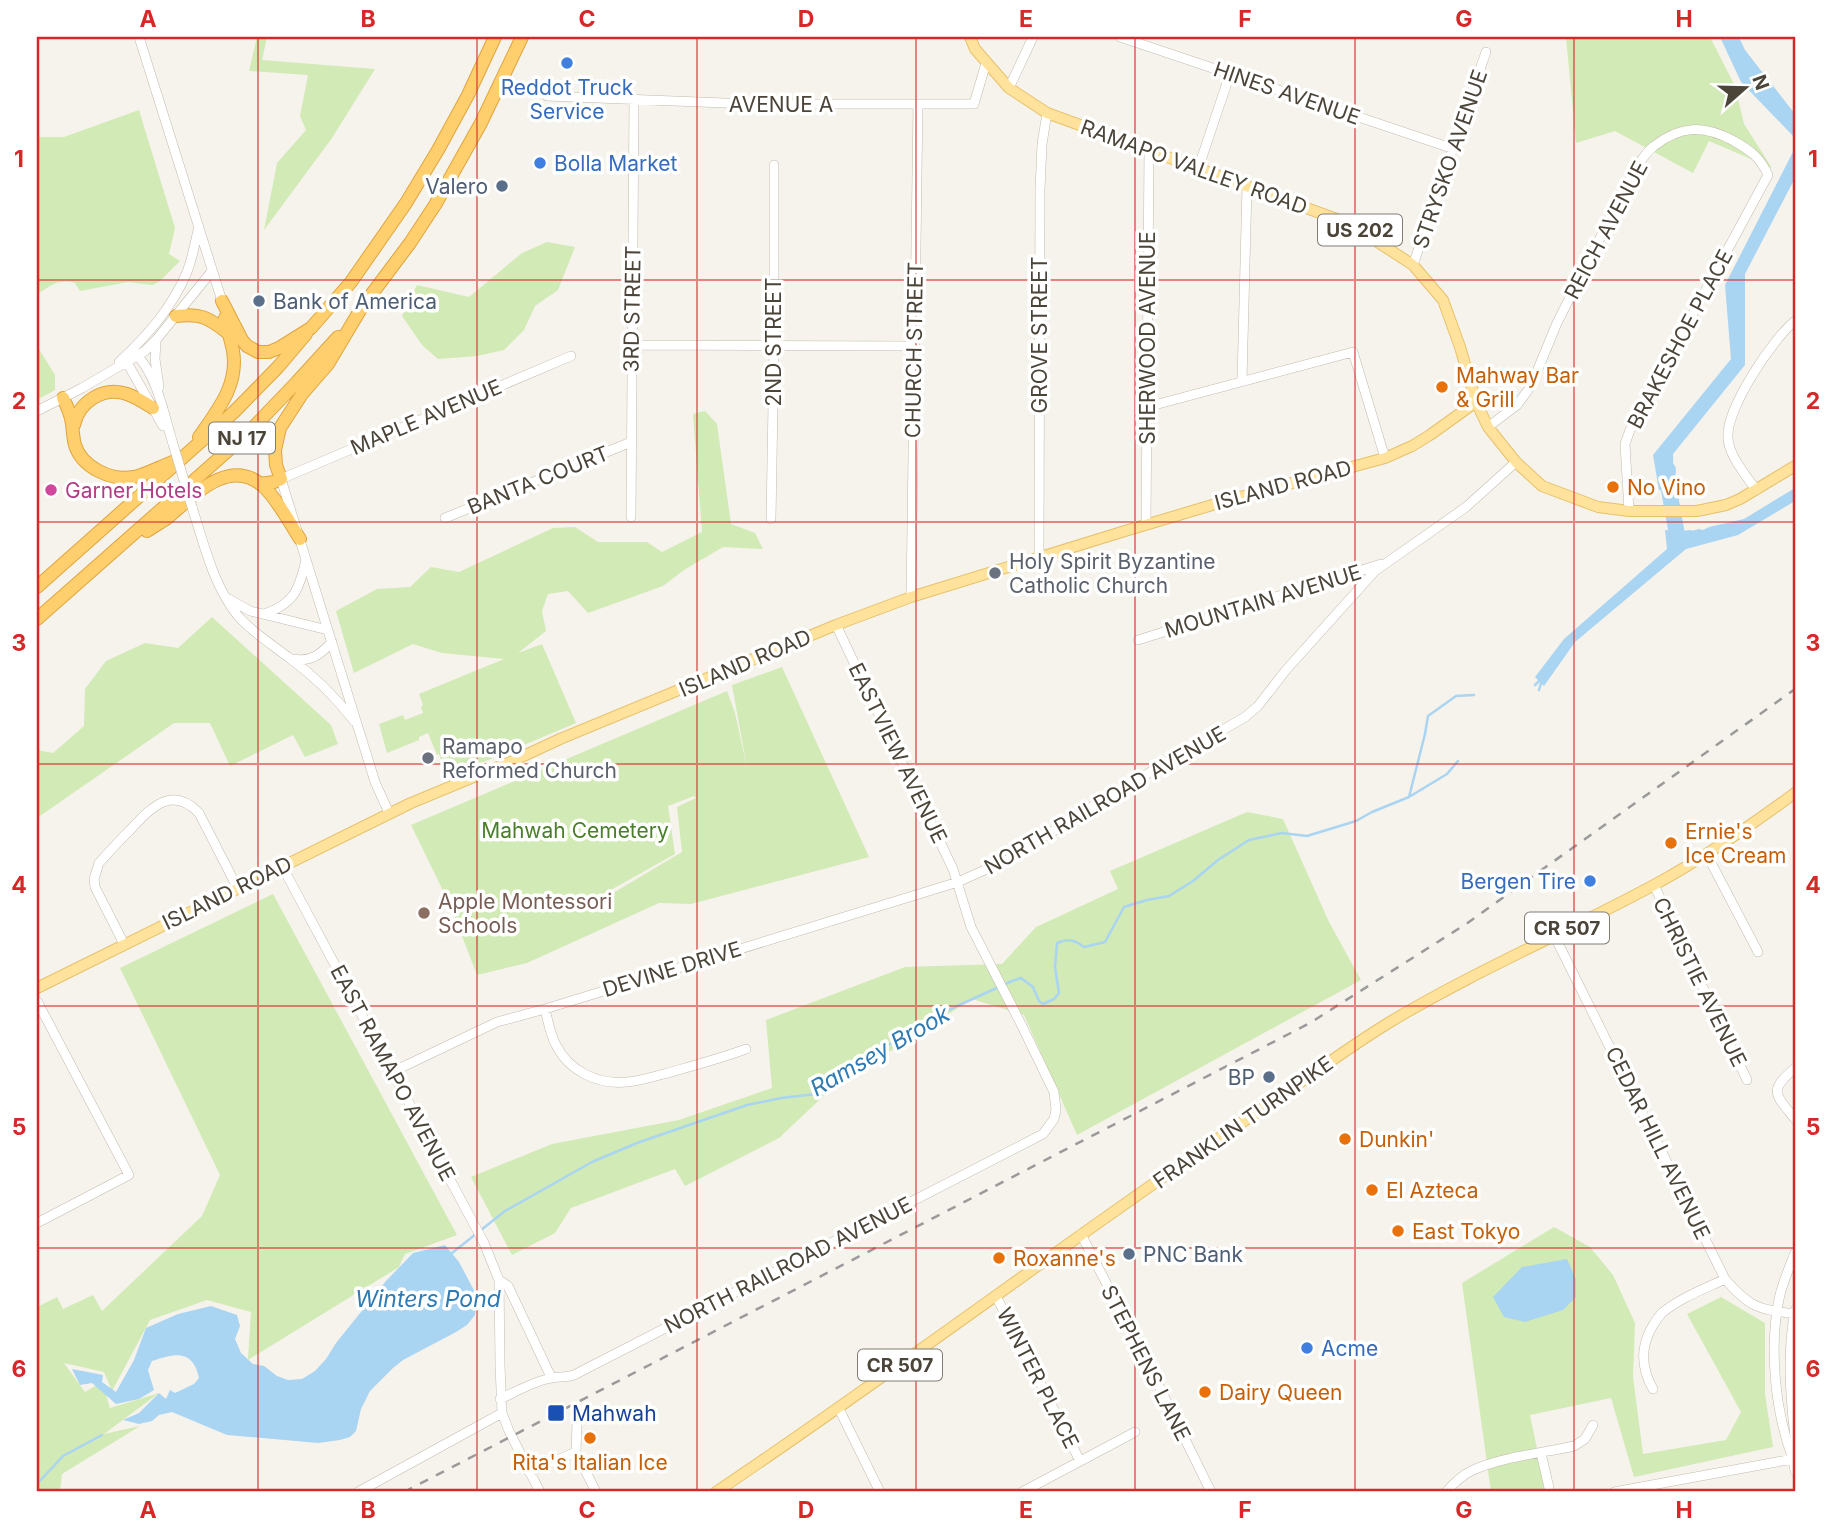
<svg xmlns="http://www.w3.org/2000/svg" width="1832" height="1529" font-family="Inter,sans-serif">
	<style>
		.green { fill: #d2eab5; fill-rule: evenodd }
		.water { fill: #a9d4f2 }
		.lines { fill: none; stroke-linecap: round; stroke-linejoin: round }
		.stream { stroke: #a9d4f2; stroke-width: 2.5 }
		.river { stroke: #a9d4f2; stroke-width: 16 }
		.minor-casing { stroke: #c2bbae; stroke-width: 10 }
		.major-casing { stroke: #e6c16a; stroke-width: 12 }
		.highway-casing { stroke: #e0a43c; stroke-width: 14 }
		.minor { stroke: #fff; stroke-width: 9 }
		.major { stroke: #ffe39c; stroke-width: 10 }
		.highway { stroke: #ffcf6e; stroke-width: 12 }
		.rail { stroke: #9a9a9a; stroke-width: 2.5; stroke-dasharray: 9 9; stroke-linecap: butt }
		.minor-bridge-casing { stroke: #c2bbae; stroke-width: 10; stroke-linecap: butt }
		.minor-bridge { stroke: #fff; stroke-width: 9 }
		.grid { fill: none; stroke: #d62828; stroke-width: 2; stroke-opacity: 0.55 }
		.shop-dot { fill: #3f7fe0; stroke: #fff; stroke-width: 2.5 }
		.service-dot { fill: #5c6f8a; stroke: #fff; stroke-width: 2.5 }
		.food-dot { fill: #e8710a; stroke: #fff; stroke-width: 2.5 }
		.hotel-dot { fill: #d1479c; stroke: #fff; stroke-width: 2.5 }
		.worship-dot { fill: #6b7280; stroke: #fff; stroke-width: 2.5 }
		.education-dot { fill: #8d6e63; stroke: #fff; stroke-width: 2.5 }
		.transit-dot { fill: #1a4fb4; stroke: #fff; stroke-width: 2.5 }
		.labels { text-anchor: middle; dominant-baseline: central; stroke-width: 7; stroke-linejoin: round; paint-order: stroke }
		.shield { fill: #fff; stroke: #817c74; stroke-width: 2 }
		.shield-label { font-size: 19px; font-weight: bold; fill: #4b4439 }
		.shop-label { font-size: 21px; fill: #366cbe; stroke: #fff; text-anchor: start }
		.street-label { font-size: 21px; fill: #4b4439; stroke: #fff }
		.service-label { font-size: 21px; fill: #4e5e75; stroke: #fff; text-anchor: end }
		.food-label { font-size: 21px; fill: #c56008; stroke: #fff; text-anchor: start }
		.hotel-label { font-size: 21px; fill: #b23c85; stroke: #fff; text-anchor: start }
		.worship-label { font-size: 21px; fill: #5b616d; stroke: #fff; text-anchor: start }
		.park-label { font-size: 21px; fill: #4a7f2a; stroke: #fff }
		.education-label { font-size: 21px; fill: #785e54; stroke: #fff; text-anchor: start }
		.transit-label { font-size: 21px; fill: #164399; stroke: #fff; text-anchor: start }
		.water-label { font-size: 23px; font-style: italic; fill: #2e7ab2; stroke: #fff }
		.neatline { fill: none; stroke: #d62828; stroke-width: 2.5 }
		.grid-label { font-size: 23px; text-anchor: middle; font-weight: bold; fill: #d62828 }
	</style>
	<rect width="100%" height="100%" fill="#f6f3ec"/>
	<!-- green -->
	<path class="green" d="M257 37H267L262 60 375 69 332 138 264 230 277 163 306 130 300 116 308 75 249 71Z
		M1566 37H1710L1735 86 1744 124 1772 168 1709 141 1693 173 1615 131 1576 143Z
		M139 110 175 228 169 254 180 261 159 282 152 285 128 282 80 291 75 283C61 279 52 284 41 292L37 291V137H64Z
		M547 242 575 247 558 290 535 306 524 330 504 350 477 356 438 359 422 345 402 316 417 285 469 297 522 253Z
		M37 346 55 375V390L37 400Z
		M705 411 717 424 731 524 755 533 763 549 723 547 684 570 663 586 588 613 568 591 548 594 542 611 546 631 518 653 542 644 576 723 448 777 439 754 437 755 428 733 419 737V740L387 753 379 724 403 715 405 720 423 713 421 707 423 705 419 694 504 659 442 653 413 644 354 673 336 611 377 589 410 587 431 567 459 572 553 528 575 527 598 542H647L662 552 702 532 693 414Z
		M212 617 331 725 338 744 305 757 293 735 230 766 210 723H174L37 818V750L53 753 84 726 85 689 106 661 145 643 178 648Z
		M782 667 869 857 691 904 659 903 527 963 477 975 450 905 411 825 727 691 735 713 747 768 732 685ZM694 796 696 798 677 807 682 852 603 899 576 912 575 910 675 854 668 806Z
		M1247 812 1283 819 1329 922 1361 980 1077 1135 1024 1015 972 999 831 1089 779 1138 685 1186 675 1169 571 1208 555 1233 512 1255 471 1177 552 1144 679 1120 772 1088 766 1020 905 967 1002 964 1036 927 1118 889 1110 871Z
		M273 894 457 1235 405 1254 399 1267 248 1360 251 1312 207 1300 150 1320 112 1391 104 1372 64 1363 85 1392 102 1382 110 1408 159 1393 104 1434 140 1426 62 1474 60 1492H37V1307L57 1297 63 1309 93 1295 102 1311 202 1216 220 1175 120 968Z
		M1554 1227 1590 1247 1613 1275 1635 1323 1633 1377 1643 1454 1726 1440 1741 1412 1687 1314 1721 1297 1765 1323V1394L1773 1447 1634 1477 1611 1398 1530 1415 1546 1492H1491L1462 1283Z"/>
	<!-- water -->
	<path class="water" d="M1720 37H1739L1745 50 1795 114V138L1741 82Z
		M1795 148V178L1745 274V365L1673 454 1674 491 1659 490 1653 455 1731 359 1725 285Z
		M1795 488V501L1738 535 1686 549 1575 642 1544 686 1535 677 1564 639 1667 549 1665 530 1688 532 1699 529 1703 530 1709 527 1744 519Z
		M445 1245 459 1262 477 1296 475 1315 467 1325 456 1332 403 1360 393 1368 370 1391 361 1409 356 1431 350 1437 340 1440 318 1443 227 1435 172 1412 159 1415 152 1421 139 1424 123 1420 139 1413 159 1393 166 1399 170 1390 175 1393 194 1384 199 1378C193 1349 175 1353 152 1361L148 1370 154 1390 139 1399 116 1404 92 1383 80 1385 72 1369 103 1375 102 1382 116 1392 134 1360 146 1328 178 1314 211 1306 237 1315 240 1326 235 1339 241 1353 253 1364 264 1366 277 1376 288 1380 302 1379 315 1371 326 1359 336 1343 386 1281 413 1253Z
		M1567 1259 1576 1279V1297L1563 1310 1525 1322 1504 1317 1493 1297 1522 1267Z"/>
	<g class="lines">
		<!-- stream -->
		<path class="stream" d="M1535 685 1539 681
			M1539 690 1541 683
			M1409 797 1425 734 1428 716 1456 696 1474 695
			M452 1253 505 1211 592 1162 637 1143 747 1105 781 1098 816 1094 848 1072 862 1065 881 1049 912 1032 931 1018 1012 981 1021 978 1033 987 1039 1001 1043 1004 1054 999 1059 993 1055 967 1057 943C1068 938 1075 940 1084 947L1105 942 1124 907 1147 900 1169 896 1193 881 1218 860 1249 840 1282 833 1307 836 1356 821 1372 812 1409 797 1447 774 1458 761
			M37 1484 63 1456 102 1435"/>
		<!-- river -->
		<path class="river" d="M1668 470 1667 479 1678 540 1689 538"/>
		<!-- minor casing -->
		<g class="minor-casing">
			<path id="minor" d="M139 37 222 301
				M1120 37 1454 149
				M1009 88 1033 37
				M547 96 750 104H974L986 63
				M1198 169 1230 74
				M1413 265 1486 52
				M156 340 155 359 159 387
				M632 345 914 346
				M136 354C158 377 164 415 173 444
				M125 359 163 426
				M119 362C147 336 172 308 187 272 192 259 195 244 198 230
				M1242 381 1247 186
				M1147 407 1353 352 1385 458
				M37 411 82 388 145 351 156 340 212 271
				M1488 427 1517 405 1531 386 1557 323 1636 167C1642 160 1647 151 1654 146 1681 125 1704 125 1734 141 1751 151 1760 157 1768 175L1630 430 1625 444 1629 511
				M1756 490C1746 475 1728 455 1728 437 1726 409 1773 338 1795 321
				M192 507C204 544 213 585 238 616 252 632 271 644 288 657 313 675 335 696 354 721
				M631 517 634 100
				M445 518 631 442
				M771 519 774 346V165
				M1146 524 1149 151
				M1039 558 1040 190 1042 144 1047 113
				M911 597 918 104
				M229 599 250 611 328 630
				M264 614C294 604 299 590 306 560
				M1138 640 1381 564
				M293 659C311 662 320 655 332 642
				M389 813 375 782 281 479 571 356
				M1707 855 1758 952
				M282 866 484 1243 499 1280 500 1365 502 1413 509 1431 540 1492
				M1654 885 1747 1080
				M1554 935 1725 1279C1750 1308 1758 1309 1795 1314
				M124 944 95 887 94 879 99 863C109 852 119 841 130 830 150 809 171 784 199 813L238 889
				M37 1001 129 1175 37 1223
				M545 1009C548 1021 550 1034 556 1045 569 1071 598 1085 627 1082 639 1081 652 1077 664 1074 692 1066 719 1059 746 1049
				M1795 1068C1768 1091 1775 1094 1795 1119
				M392 1072 497 1022 545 1009 958 882 1007 860 1099 802 1245 717 1258 706 1286 670 1375 571 1466 507 1516 462
				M1081 1234 1155 1378 1211 1492
				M499 1280 508 1286 551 1377
				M996 1296 1080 1461
				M1795 1310C1787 1352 1790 1395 1795 1437
				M1653 1389C1641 1368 1640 1348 1652 1327 1655 1322 1658 1317 1662 1313 1680 1298 1704 1289 1725 1279
				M500 1399C515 1392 531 1383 547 1379 556 1376 565 1378 574 1375L1043 1134 1054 1119 1056 1110 1054 1092 1021 1024 971 927 953 869 836 625
				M839 1409 880 1492
				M577 1424 576 1452 596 1492
				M1795 1442 1793 1459 1795 1471
				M1541 1453 1550 1492
				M1793 1459C1775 1412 1769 1349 1779 1299 1782 1284 1789 1268 1795 1253
				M529 1472 576 1452
				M358 1492 502 1413
				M1022 1492 1135 1432
				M1446 1492C1453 1484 1461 1476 1471 1471 1500 1457 1543 1453 1574 1446L1585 1439 1593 1425
				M1614 1492 1793 1459"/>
		</g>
		<!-- major casing -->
		<g class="major-casing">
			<path id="major" d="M970 37 975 49 1009 88 1047 113 1350 224 1413 265 1443 300 1460 347 1476 402 1488 427 1516 462 1542 486 1598 507 1629 511H1697L1726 505 1740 499 1795 466
				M37 988 411 803 515 760 560 739 836 625 911 597 1125 531 1229 500 1385 458 1412 446 1430 435 1476 402
				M716 1492C899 1369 1074 1236 1256 1113 1301 1083 1344 1050 1390 1022 1475 971 1567 932 1654 885 1704 858 1750 826 1795 793"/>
		</g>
		<!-- highway casing -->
		<g class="highway-casing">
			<path id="highway" d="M222 301 242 340 247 346 258 352H269L279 348 311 328 351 282 406 203 438 150 468 95 495 37
				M176 316C201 313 209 318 228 333
				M63 398C67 406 71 414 72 424 73 431 73 438 75 445 82 468 112 481 134 477 148 474 161 466 175 461
				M74 425C79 402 103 386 127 394 136 397 145 403 153 408
				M199 437C217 411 239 385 233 351 231 340 227 329 225 318
				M260 484 274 482 281 479 276 465 275 450 280 428 302 394 328 364 362 307 410 243 435 205 481 123 522 37
				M147 531C153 527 160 523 166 519 191 499 228 455 263 486 278 500 289 522 300 539
				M37 587 234 412 278 367 306 334
				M37 619 249 432 296 383 338 337"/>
		</g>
		<!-- minor -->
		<use href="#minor" class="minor"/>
		<!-- major -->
		<use href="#major" class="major"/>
		<!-- highway -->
		<use href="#highway" class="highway"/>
		<!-- rail -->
		<path class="rail" d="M404 1492 1310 1023 1466 924 1795 689"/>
		<!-- minor-bridge casing -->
		<g class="minor-bridge-casing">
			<path id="minor-bridge" d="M173 444 192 507"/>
		</g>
		<!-- minor-bridge -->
		<use href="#minor-bridge" class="minor-bridge"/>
	</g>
	<!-- grid -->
	<path class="grid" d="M258 37V1492M477 37V1492M697 37V1492M916 37V1492M1135 37V1492M1355 37V1492M1574 37V1492M37 280H1795M37 522H1795M37 764H1795M37 1006H1795M37 1248H1795"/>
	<!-- markers -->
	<g class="shop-dot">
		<circle cx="567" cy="63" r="7"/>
		<circle cx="540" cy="163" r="7"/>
		<circle cx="1590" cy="881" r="7"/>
		<circle cx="1307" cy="1348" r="7"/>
	</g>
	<g class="service-dot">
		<circle cx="502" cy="186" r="7"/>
		<circle cx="259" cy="301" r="7"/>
		<circle cx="1269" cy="1077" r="7"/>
		<circle cx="1129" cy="1254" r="7"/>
	</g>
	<g class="food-dot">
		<circle cx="1442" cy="387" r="7"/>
		<circle cx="1613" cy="487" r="7"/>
		<circle cx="1671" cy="843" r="7"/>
		<circle cx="1345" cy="1139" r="7"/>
		<circle cx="1372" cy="1190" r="7"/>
		<circle cx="1398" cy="1231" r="7"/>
		<circle cx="999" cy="1258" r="7"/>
		<circle cx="1205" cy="1392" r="7"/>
		<circle cx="590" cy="1438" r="7"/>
	</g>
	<circle class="hotel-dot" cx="51" cy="490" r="7"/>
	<g class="worship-dot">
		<circle cx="995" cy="573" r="7"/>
		<circle cx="428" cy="758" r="7"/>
	</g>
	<circle class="education-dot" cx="424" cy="913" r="7"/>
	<rect class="transit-dot" x="547" y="1404" width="18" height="18" rx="3.5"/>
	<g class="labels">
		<!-- shield labels -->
		<g class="shield">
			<rect x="1318" y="214.5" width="84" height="31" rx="5"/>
			<rect x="209" y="422.5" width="66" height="31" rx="5"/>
			<rect x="1525" y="912.5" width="84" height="31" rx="5"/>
			<rect x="858" y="1349.5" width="84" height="31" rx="5"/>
		</g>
		<g class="shield-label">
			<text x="1360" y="230">US 202</text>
			<text x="242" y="438">NJ 17</text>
			<text x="1567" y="928">CR 507</text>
			<text x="900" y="1365">CR 507</text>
		</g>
		<!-- shop labels -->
		<g class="shop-label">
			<text x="567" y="87" text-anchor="middle">Reddot Truck<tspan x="567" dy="24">Service</tspan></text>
			<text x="554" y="163">Bolla Market</text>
			<text x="1576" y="881" text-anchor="end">Bergen Tire</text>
			<text x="1321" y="1348">Acme</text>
		</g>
		<!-- street labels -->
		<g class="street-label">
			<text transform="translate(1287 93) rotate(19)">HINES AVENUE</text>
			<text x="781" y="104">AVENUE A</text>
			<text transform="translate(1450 159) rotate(-71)">STRYSKO AVENUE</text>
			<text transform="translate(1194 167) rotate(20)">RAMAPO VALLEY ROAD</text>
			<text transform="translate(1606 230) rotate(-62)">REICH AVENUE</text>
			<text transform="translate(632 309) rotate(-89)">3RD STREET</text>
			<text transform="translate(1039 335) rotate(-90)">GROVE STREET</text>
			<text transform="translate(1147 338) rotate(-90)">SHERWOOD AVENUE</text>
			<text transform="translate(1680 339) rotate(-62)">BRAKESHOE PLACE</text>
			<text transform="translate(773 342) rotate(-90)">2ND STREET</text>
			<text transform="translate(914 350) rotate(-89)">CHURCH STREET</text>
			<text transform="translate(426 417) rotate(-23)">MAPLE AVENUE</text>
			<text transform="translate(538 480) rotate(-22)">BANTA COURT</text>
			<text transform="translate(1283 485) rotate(-15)">ISLAND ROAD</text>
			<text transform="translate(1263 601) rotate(-17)">MOUNTAIN AVENUE</text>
			<text transform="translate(745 663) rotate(-23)">ISLAND ROAD</text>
			<text transform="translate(898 753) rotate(64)">EASTVIEW AVENUE</text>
			<text transform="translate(1105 800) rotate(-30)">NORTH RAILROAD AVENUE</text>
			<text transform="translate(227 893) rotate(-26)">ISLAND ROAD</text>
			<text transform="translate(672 969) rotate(-17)">DEVINE DRIVE</text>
			<text transform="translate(1700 982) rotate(64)">CHRISTIE AVENUE</text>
			<text transform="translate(393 1073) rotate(62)">EAST RAMAPO AVENUE</text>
			<text transform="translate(1243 1122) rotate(-35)">FRANKLIN TURNPIKE</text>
			<text transform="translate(1658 1143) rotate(64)">CEDAR HILL AVENUE</text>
			<text transform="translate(788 1265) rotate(-27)">NORTH RAILROAD AVENUE</text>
			<text transform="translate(1146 1363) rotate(63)">STEPHENS LANE</text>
			<text transform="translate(1038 1378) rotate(63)">WINTER PLACE</text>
		</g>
		<!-- service labels -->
		<g class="service-label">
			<text x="488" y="186">Valero</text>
			<text x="273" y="301" text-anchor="start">Bank of America</text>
			<text x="1255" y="1077">BP</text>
			<text x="1143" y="1254" text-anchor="start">PNC Bank</text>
		</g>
		<!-- food labels -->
		<g class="food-label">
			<text x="1456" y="375">Mahway Bar<tspan x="1456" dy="24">&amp; Grill</tspan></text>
			<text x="1627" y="487">No Vino</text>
			<text x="1685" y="831">Ernie's<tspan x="1685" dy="24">Ice Cream</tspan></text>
			<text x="1359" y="1139">Dunkin'</text>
			<text x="1386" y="1190">El Azteca</text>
			<text x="1412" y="1231">East Tokyo</text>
			<text x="1013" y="1258">Roxanne's</text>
			<text x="1219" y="1392">Dairy Queen</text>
			<text x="590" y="1462" text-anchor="middle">Rita's Italian Ice</text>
		</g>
		<!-- hotel labels -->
		<g class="hotel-label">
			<text x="65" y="490">Garner Hotels</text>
		</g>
		<!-- worship labels -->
		<g class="worship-label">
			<text x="1009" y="561">Holy Spirit Byzantine<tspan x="1009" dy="24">Catholic Church</tspan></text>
			<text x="442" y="746">Ramapo<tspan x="442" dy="24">Reformed Church</tspan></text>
		</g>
		<!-- park labels -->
		<g class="park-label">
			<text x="575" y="830">Mahwah Cemetery</text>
		</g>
		<!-- education labels -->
		<g class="education-label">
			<text x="438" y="901">Apple Montessori<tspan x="438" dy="24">Schools</tspan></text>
		</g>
		<!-- transit labels -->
		<g class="transit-label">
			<text x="572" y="1413">Mahwah</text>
		</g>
		<!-- water labels -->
		<g class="water-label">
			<text transform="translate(880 1051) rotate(-30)">Ramsey Brook</text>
			<text x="428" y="1299">Winters Pond</text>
		</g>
	</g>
	<!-- border -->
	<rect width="1832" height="1529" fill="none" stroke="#ffffff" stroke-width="77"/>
	<!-- north arrow -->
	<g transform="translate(1745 88) rotate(70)" stroke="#ffffff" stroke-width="5" paint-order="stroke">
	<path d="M0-5L12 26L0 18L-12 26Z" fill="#4b4439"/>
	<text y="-10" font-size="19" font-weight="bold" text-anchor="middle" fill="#4b4439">N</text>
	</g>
	<rect x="38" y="38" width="1756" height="1452" class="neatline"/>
	<g class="grid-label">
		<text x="148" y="27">A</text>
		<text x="368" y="27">B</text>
		<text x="587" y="27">C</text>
		<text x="806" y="27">D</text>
		<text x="1026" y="27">E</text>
		<text x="1245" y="27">F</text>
		<text x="1464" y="27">G</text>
		<text x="1684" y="27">H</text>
		<text x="19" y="167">1</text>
		<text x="1813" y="167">1</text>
		<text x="19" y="409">2</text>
		<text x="1813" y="409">2</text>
		<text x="19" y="651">3</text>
		<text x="1813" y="651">3</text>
		<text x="19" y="893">4</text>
		<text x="1813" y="893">4</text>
		<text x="19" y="1135">5</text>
		<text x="1813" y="1135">5</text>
		<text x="19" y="1377">6</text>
		<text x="1813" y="1377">6</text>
		<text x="148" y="1518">A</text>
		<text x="368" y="1518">B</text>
		<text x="587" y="1518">C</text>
		<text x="806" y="1518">D</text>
		<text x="1026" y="1518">E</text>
		<text x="1245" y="1518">F</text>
		<text x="1464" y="1518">G</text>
		<text x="1684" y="1518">H</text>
	</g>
</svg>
